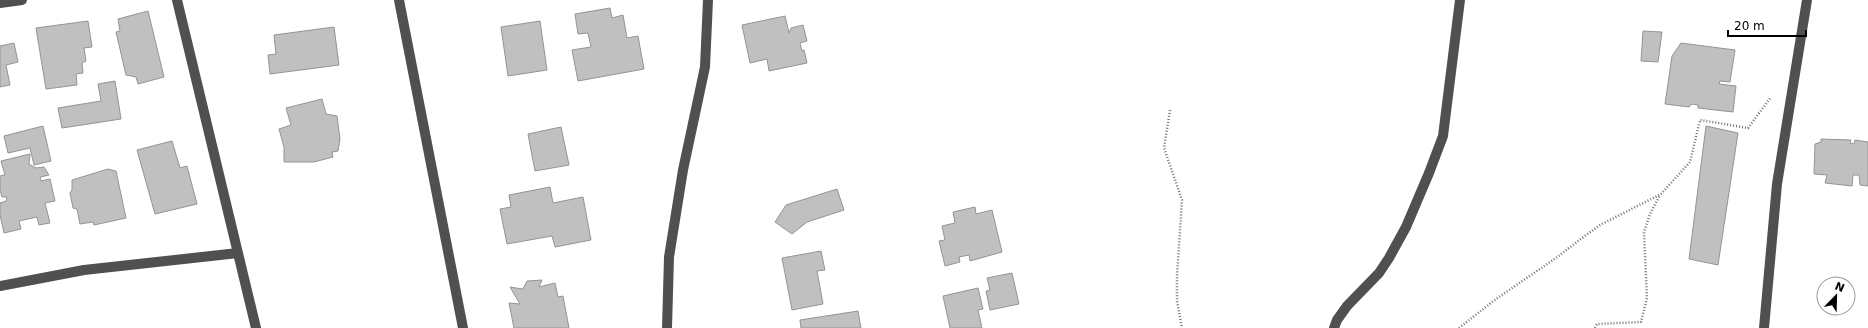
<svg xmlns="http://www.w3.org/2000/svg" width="1868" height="328" font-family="'DejaVu Sans',sans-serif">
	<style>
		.building { fill: #c0c0c0; stroke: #949494 }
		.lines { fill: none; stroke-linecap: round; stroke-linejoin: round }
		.path { stroke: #727272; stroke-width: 2.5; stroke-dasharray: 1 2; stroke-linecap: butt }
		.minor { stroke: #505050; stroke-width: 10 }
	</style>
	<rect width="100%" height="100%" fill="#fff"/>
	<!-- building -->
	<path class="building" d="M610 8 612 18 623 15 627 38 638 36 644 69 578 81 572 50 591 47 588 33 578 34 575 14Z
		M148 11 164 77 138 84 136 77 126 75 116 32 120 31 118 19Z
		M785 16 789 33 791 28 803 25 807 41 800 43 802 51 804 50 807 63 769 71 767 59 750 63 742 25Z
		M88 21 92 47 84 48 86 61 82 63 83 73 76 74 77 85 46 89 36 28Z
		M540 21 547 70 508 76 501 27Z
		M334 27 339 65 270 74 268 55 276 54 274 35Z
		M1643 31 1662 32 1658 62 1641 61Z
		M14 43 18 62 6 65 10 85 0 87V46Z
		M1681 43 1735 50 1730 82 1720 81 1719 84 1736 86 1733 112 1698 108V105L1692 104 1689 107 1665 104 1672 56Z
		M115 81 121 119 62 128 58 108 101 101 98 84Z
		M322 99 326 114 337 116 340 139 338 151 332 152 333 157 314 162H284V147L279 129 291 125 286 108Z
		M43 126 51 161 34 165 30 148 8 153 4 136Z
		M1706 126 1738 133 1718 265 1689 259Z
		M561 127 569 165 535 171 528 134Z
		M1821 139 1851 140 1850 143 1854 144 1855 140 1868 142V186L1860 185 1859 175H1853L1852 186 1825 183 1827 175 1814 174 1815 144 1821 142Z
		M172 141 180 168 187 166 197 204 155 214 137 150Z
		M30 154 29 164 36 168 44 167 49 175 40 177 41 181 50 179 55 201 45 203 50 223 39 225 37 217 19 221 21 229 4 233 0 215V203L6 201 7 197H2L0 190V176L5 175 1 161Z
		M108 169 116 171 126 218 94 225 93 222 80 224 77 209 73 208 70 193 72 190V180Z
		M550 187 553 203 583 197 591 240 555 247 552 236 507 244 500 209 511 207 509 195Z
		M837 189 844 210 807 222 792 234 775 222 786 205Z
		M975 207 976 214 992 210 1002 252 970 261 969 255 959 257 960 262 945 266 939 241 945 240 942 226 955 223 953 212Z
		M821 251 825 270 817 271 823 304 792 310 782 258Z
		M1012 273 1019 304 990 310 986 291 990 290 987 278Z
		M542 280 539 287 555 283 558 297 563 296 569 328H514L509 303 520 304 510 287 523 289 527 281Z
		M978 288 983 309 978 310 982 328H950L943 296Z
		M858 311 861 328H801L800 320Z"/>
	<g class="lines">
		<!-- path -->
		<path class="path" d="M1170 110 1164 148 1182 200 1177 276V301L1182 328
			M1459 328 1496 299 1556 258 1582 238 1600 225 1661 194 1690 162 1700 120 1748 128 1771 97
			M1595 328 1597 324 1641 322 1647 298 1644 232 1650 214 1660 195"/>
		<!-- minor -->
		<path class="minor" d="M177 0 256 328
			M399 0 463 328
			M0 3 22 0
			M0 286 84 270 238 253
			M667 328 669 257 683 170 705 67 708 0
			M1334 328 1337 320 1347 306 1379 273 1389 258 1406 227 1429 173 1443 136 1460 0
			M1764 328 1777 184 1807 0"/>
	</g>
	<!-- north arrow -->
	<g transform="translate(1836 296) rotate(23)"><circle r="19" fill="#ffffff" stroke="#999999"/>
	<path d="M0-3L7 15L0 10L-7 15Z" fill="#000000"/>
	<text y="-6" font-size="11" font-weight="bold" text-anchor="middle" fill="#000000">N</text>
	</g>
	<!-- scale -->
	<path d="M1728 30v6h78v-6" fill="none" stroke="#000000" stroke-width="2"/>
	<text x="1734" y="30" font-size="12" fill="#000000" stroke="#ffffff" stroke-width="3" paint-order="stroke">20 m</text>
</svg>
